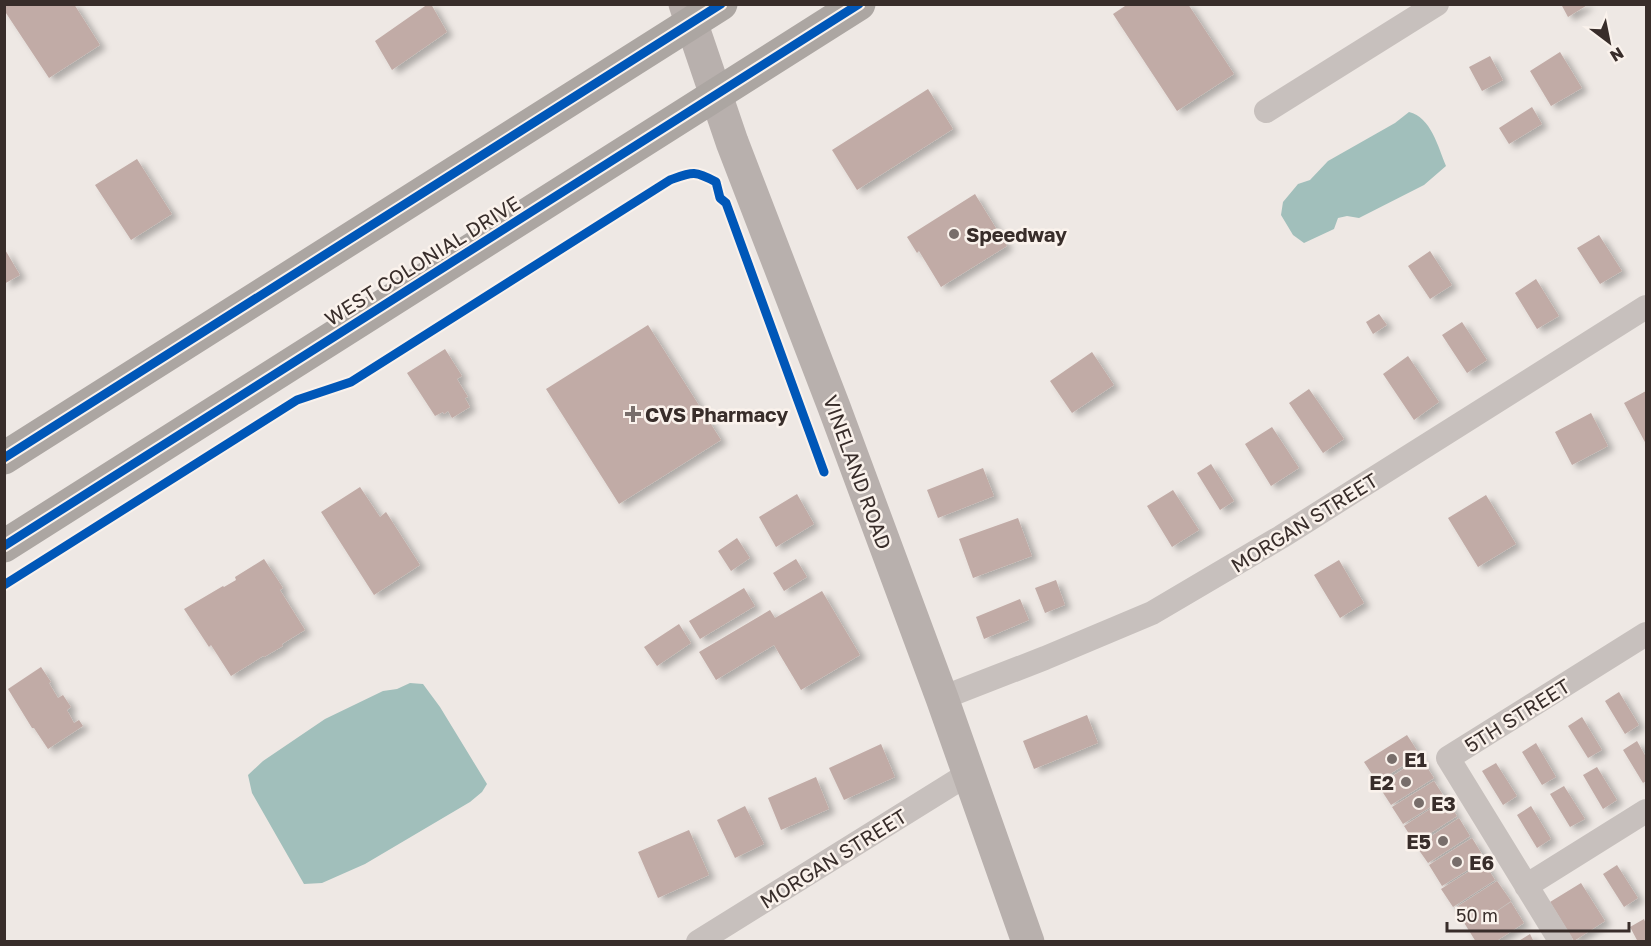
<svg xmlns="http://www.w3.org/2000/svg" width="1651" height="946" font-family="'Golos Text',sans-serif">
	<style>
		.water { fill: #a1bfbb }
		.building { fill: #c1aba6; filter: url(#shadow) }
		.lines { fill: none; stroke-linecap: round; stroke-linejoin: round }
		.minor { stroke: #c7c0bd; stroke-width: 24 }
		.secondary { stroke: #b8b0ad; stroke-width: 33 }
		.trunk { stroke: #aca6a2; stroke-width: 33 }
		.cycleway-casing { stroke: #faf2ec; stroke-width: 13 }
		.cycleway { stroke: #0057b8; stroke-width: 9 }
		.poi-dot { fill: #786e6b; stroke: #faf2ec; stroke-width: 2 }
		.labels { text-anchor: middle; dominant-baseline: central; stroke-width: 5; stroke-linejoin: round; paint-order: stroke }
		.poi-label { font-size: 20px; font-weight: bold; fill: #382d2a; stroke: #faf2ec; text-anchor: start }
		.street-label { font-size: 20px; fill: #382d2a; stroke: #faf2ec }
	</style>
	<defs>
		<filter id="shadow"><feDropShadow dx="6" dy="4" stdDeviation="3" flood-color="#0004"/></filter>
	</defs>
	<rect width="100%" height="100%" fill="#eee8e4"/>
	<!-- water -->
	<path class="water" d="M1409 112C1431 117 1438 147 1446 166L1424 185 1359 218 1347 216 1338 218 1334 229 1304 243 1293 235 1281 215 1283 202 1298 184 1310 180 1328 161 1395 123Z
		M410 683 423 684 440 707 487 784 482 792 470 802 365 864 322 883 304 884 252 793 248 775 263 761 325 719 383 691 397 689Z"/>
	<!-- building -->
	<path class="building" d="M4 4H74L100 45 49 78 4 10Z
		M428 4H431L447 32 392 70 375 41Z
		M1128 4H1188L1234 74 1177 111 1113 14Z
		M1561 4H1589L1568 17Z
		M1560 52 1582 88 1551 106 1530 71Z
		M1490 56 1503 80 1482 91 1469 67Z
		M928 89 953 129 857 190 832 150Z
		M1532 107 1542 124 1509 144 1499 128Z
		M137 159 172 214 131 240 95 185Z
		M975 194 1007 246 941 287 919 251 917 253 907 237Z
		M1599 235 1622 271 1600 284 1577 248Z
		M4 248 20 275 4 284Z
		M1430 251 1452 285 1430 299 1408 266Z
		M1536 279 1559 316 1537 329 1515 293Z
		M1379 314 1387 325 1373 334 1366 322Z
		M1462 322 1487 360 1467 373 1442 335Z
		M648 325 721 440 619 504 546 389Z
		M445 349 462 376 457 379 468 397 465 398 470 407 452 418 448 411 444 414 443 412 435 416 407 373Z
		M1092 352 1114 385 1072 413 1050 381Z
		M1408 356 1439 402 1414 420 1383 374Z
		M1309 389 1344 439 1323 453 1289 403Z
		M1646 391V444L1624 403Z
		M1591 413 1608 446 1572 465 1555 432Z
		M1272 427 1299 468 1271 486 1245 444Z
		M1211 464 1234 501 1220 510 1197 473Z
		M983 468 994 496 938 518 927 490Z
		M360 487 380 517 386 512 420 565 374 595 321 512Z
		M1173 490 1199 530 1172 547 1147 506Z
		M797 494 814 524 776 547 759 517Z
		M1486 495 1516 544 1478 567 1448 518Z
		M1018 518 1032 556 973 578 959 539Z
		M737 538 750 558 731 571 718 551Z
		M264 559 283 588 280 590 305 630 282 644 283 646 264 657 263 656 231 676 211 645 209 647 184 609 223 586 224 587 236 580 235 577Z
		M796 559 807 577 784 591 773 573Z
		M1339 560 1364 603 1340 618 1314 575Z
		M1056 580 1065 605 1045 613 1035 588Z
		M744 588 755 606 700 639 689 621Z
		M822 591 860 655 801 690 774 645 716 680 699 652 770 610 775 618Z
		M1020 599 1029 620 984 639 976 617Z
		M679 624 691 643 657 666 644 647Z
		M41 667 51 682 49 683 58 698 63 695 71 707 67 710 74 723 79 720 83 726 48 749 34 728H32L8 689Z
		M1619 692 1639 725 1625 734 1605 701Z
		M1087 715 1098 743 1034 769 1023 741Z
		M1582 717 1602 750 1588 758 1568 726Z
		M1407 735 1420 755 1377 782 1364 762Z
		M1637 741 1646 757V781L1643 783 1623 750Z
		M1536 743 1556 777 1542 785 1522 752Z
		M881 744 895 777 844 800 829 768Z
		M1421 758 1434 778 1391 805 1378 785Z
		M1496 763 1517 796 1503 805 1482 771Z
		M1597 767 1617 800 1603 809 1583 775Z
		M816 777 829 809 781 830 768 798Z
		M1434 781 1445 798 1403 824 1392 807Z
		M1564 786 1585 819 1570 827 1550 794Z
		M1446 799 1457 816 1415 843 1404 826Z
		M745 806 764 844 735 858 717 820Z
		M1531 806 1551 839 1537 848 1517 815Z
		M1459 818 1470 836 1428 863 1416 846Z
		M689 830 709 875 658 898 638 852Z
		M1472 838 1485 859 1442 886 1429 865Z
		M1484 862 1495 880 1453 907 1441 889Z
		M1617 865 1638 898 1624 907 1603 874Z
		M1497 881 1511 901 1473 927 1511 902 1524 923 1495 942H1476L1455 908Z
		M1581 883 1605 921 1574 941 1550 902Z
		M1644 919 1646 924V942H1638L1630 927Z
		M1530 934 1534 942H1517Z"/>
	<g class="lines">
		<!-- minor -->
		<path class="minor" d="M1266 111 1437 4
			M942 698 1045 658 1152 613 1281 537 1646 307
			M1526 886 1646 811
			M698 942 968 774
			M1561 942 1448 758 1646 634"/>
		<!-- secondary -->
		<path class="secondary" d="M685 4 732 142 834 407 942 698 1028 942"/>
		<!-- trunk -->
		<path class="trunk" d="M4 458 721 4
			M4 546 859 4"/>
		<!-- cycleway casing -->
		<g class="cycleway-casing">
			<path id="cycleway" d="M4 458 721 4
				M4 546 859 4
				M4 585 297 400 351 382 670 180C692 172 694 170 716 182L720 198 726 203 824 472"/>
		</g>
		<!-- cycleway -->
		<use href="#cycleway" class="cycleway"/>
	</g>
	<!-- markers -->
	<g class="poi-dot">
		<circle cx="954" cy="234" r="6"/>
		<path d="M630 405h6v6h6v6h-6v6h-6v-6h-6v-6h6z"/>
		<circle cx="1392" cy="759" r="6"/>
		<circle cx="1406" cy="782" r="6"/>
		<circle cx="1419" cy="803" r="6"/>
		<circle cx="1443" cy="841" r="6"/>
		<circle cx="1457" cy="862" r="6"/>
	</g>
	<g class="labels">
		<!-- poi labels -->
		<g class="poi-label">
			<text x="966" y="234">Speedway</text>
			<text x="645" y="414">CVS Pharmacy</text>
			<text x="1404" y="759">E1</text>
			<text x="1394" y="782" text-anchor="end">E2</text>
			<text x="1431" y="803">E3</text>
			<text x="1431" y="841" text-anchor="end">E5</text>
			<text x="1469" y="862">E6</text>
		</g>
		<!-- street labels -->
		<g class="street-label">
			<text transform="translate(422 260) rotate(-32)">WEST COLONIAL DRIVE</text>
			<text transform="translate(858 472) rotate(70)">VINELAND ROAD</text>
			<text transform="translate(1304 522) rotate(-32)">MORGAN STREET</text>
			<text transform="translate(1517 715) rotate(-32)">5TH STREET</text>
			<text transform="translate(833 858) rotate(-32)">MORGAN STREET</text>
		</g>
	</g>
	<!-- border -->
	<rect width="1651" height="946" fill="none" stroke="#382d2a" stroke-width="12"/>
	<!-- north arrow -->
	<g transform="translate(1609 42) rotate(148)" stroke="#faf2ec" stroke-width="4.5" paint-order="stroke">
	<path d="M0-4.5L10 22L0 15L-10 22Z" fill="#382d2a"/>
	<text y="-9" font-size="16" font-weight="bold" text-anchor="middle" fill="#382d2a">N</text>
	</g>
	<!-- scale -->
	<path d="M1447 922v9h182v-9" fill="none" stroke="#382d2a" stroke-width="3"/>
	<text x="1456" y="922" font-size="18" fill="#382d2a" stroke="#faf2ec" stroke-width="4.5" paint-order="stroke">50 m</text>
</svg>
